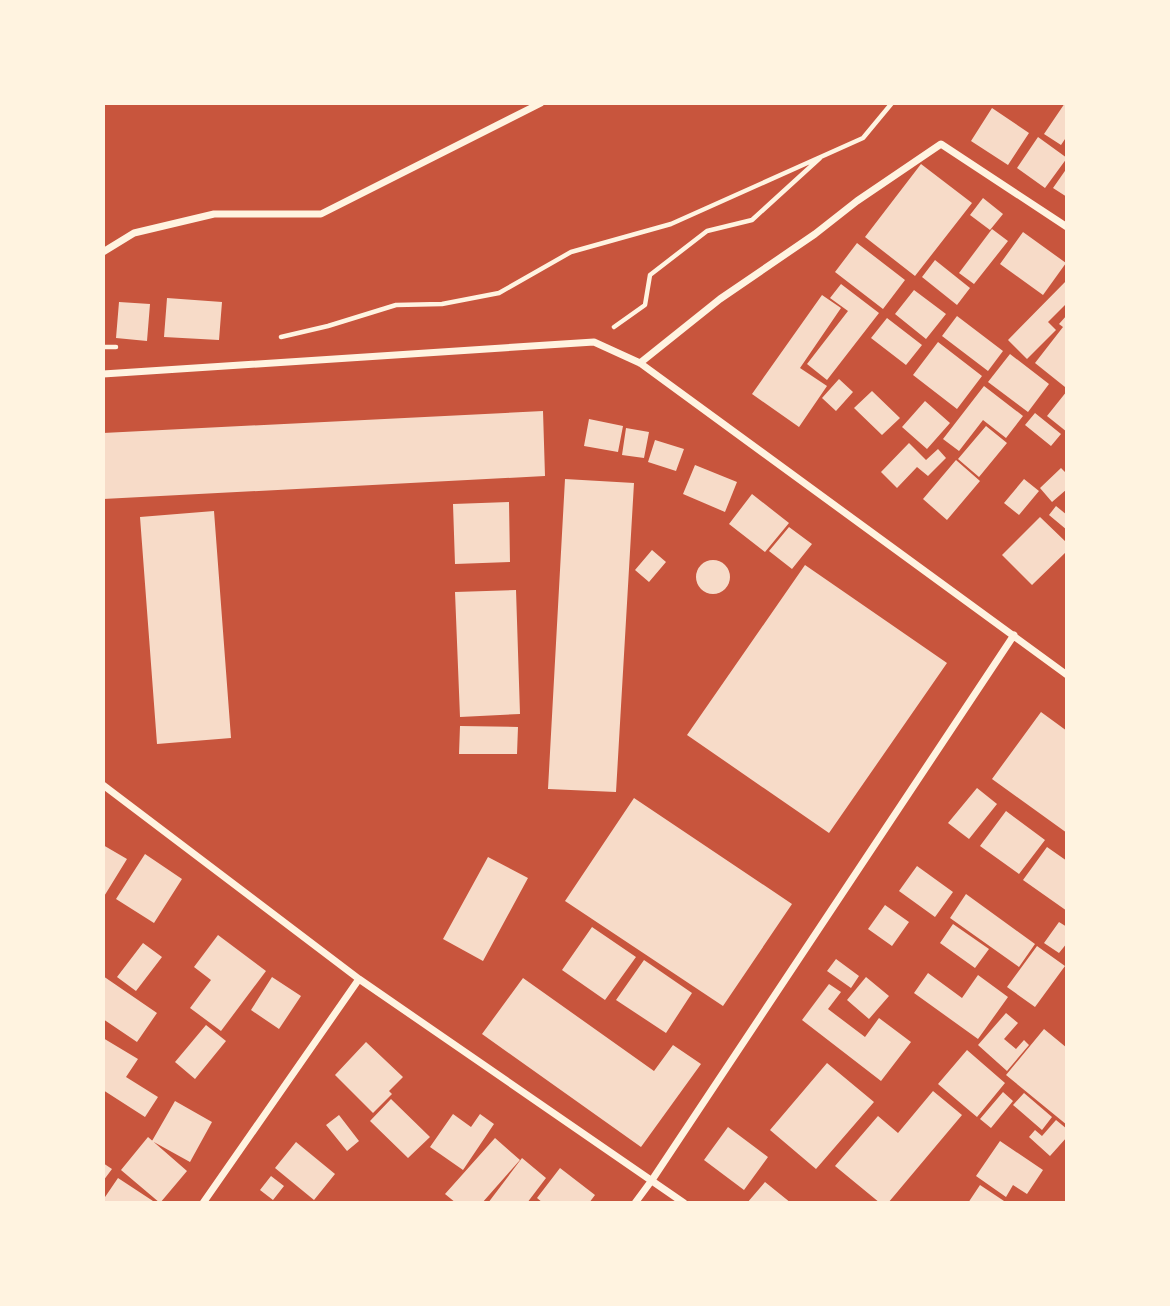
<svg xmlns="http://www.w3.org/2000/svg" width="1170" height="1306" font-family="Karla,sans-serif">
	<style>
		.building { fill: #f7dbc8 }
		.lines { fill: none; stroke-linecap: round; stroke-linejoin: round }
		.path { stroke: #fff3e0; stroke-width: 4.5 }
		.minor { stroke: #fff3e0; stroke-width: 7 }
	</style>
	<rect width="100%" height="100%" fill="#c8553d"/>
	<!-- building -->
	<path class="building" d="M1065 103H1067V136L1061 145 1044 134Z
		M992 108 1029 133 1008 165 971 141Z
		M1038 137 1067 158 1045 188 1017 168Z
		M921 164 972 203 915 276 865 237Z
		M1067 168V197L1053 188Z
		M983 198 1003 214 990 230 970 215Z
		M992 229 1008 241 974 284 959 273Z
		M1023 232 1066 263 1043 295 1000 264Z
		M857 243 905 280 883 309 835 272Z
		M935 260 970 288 957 305 922 277Z
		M1067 280V303L1048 322 1056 330 1027 359 1008 340Z
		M841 284 879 313 827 380 807 364 848 311 830 298Z
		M914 290 946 314 926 339 895 314Z
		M822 295 841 308 800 368 827 386 799 427 752 394Z
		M167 298 222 302 219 340 164 337Z
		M119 302 150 304 147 341 116 338Z
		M1067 315V385L1065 387 1035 363 1063 327 1059 324Z
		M957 316 1003 351 988 371 942 336Z
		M887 318 922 345 906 365 871 338Z
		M938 342 982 376 957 409 913 375Z
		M1010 354 1049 384 1028 412 988 382Z
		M839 379 853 392 836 411 822 398Z
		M984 386 1023 416 1006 438 983 420 959 451 943 439Z
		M872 391 900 418 882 435 854 408Z
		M1067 391V432L1047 416Z
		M925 401 950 423 927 449 902 427Z
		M543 411 545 476 103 499V433Z
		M1035 413 1061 434 1051 446 1025 425Z
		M589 419 623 426 618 452 584 446Z
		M986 426 1007 443 979 477 958 459Z
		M626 428 649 432 644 458 622 455Z
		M655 440 684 449 676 471 648 462Z
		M909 443 926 460 938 449 946 458 928 476 917 467 897 488 881 472Z
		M956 460 980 481 947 520 923 499Z
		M695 465 737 482 725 512 683 494Z
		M1061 468 1067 474V489L1052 502 1040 488Z
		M565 479 634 483 616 792 548 789Z
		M1024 479 1039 491 1019 515 1004 503Z
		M752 494 789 523 765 552 729 524Z
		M509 502 510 562 455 564 453 504Z
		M1056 506 1067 515V530L1049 515Z
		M214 511 231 738 157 744 140 517Z
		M1040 517 1067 543V551L1032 585 1002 555Z
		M789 527 812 544 792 569 769 551Z
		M652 550 666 562 649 582 635 570Z
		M696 577a17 17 0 1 1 34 0a17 17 0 1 1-34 0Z
		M805 565 947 663 829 833 687 735Z
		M516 590 520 714 460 717 455 592Z
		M1041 712 1067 731V833L992 779Z
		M460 726 518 727 517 754H459Z
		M977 788 997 804 969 839 948 823Z
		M634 798 792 904 723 1006 565 901Z
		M1006 811 1045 840 1019 874 980 846Z
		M103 845 127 859 103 898Z
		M1047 847 1067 861V911L1023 880Z
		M145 854 182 879 154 923 116 899Z
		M488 857 528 878 483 961 443 939Z
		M917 866 953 892 935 917 899 891Z
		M966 894 1035 944 1019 967 950 918Z
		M885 905 909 922 892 946 868 929Z
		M1059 922 1067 927V943L1059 953 1044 943Z
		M953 924 989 949 975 968 940 943Z
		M592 927 636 957 605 1000 562 970Z
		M218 935 266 971 221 1031 190 1008 211 980 194 967Z
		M143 943 162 957 136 991 117 977Z
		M1037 946 1065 966 1035 1007 1007 987Z
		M836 959 859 976 851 988 827 971Z
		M644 960 692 993 666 1033 616 1000Z
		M928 973 962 998 978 975 1008 997 978 1039 914 993Z
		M103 976 157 1013 137 1042 103 1019Z
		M272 977 301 996 279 1029 251 1010Z
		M866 977 889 996 869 1019 847 1000Z
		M523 978 654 1071 673 1045 701 1064 641 1147 482 1034Z
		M829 984 841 992 828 1009 865 1037 879 1018 911 1042 881 1081 802 1020Z
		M1006 1013 1018 1023 1004 1039 1016 1049 1024 1040 1029 1045 1007 1071 978 1045Z
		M206 1025 226 1041 195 1079 175 1062Z
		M1044 1029 1067 1048V1125L1006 1075Z
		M103 1038 138 1059 126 1077 158 1097 145 1117 103 1090Z
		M366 1042 403 1077 389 1091 392 1094 373 1113 335 1075Z
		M967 1050 1005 1083 977 1117 938 1084Z
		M827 1063 874 1102 816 1169 770 1130Z
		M933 1091 962 1115 888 1203H880L835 1166 878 1116 898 1133Z
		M1003 1092 1013 1101 991 1128 980 1119Z
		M1024 1093 1052 1117 1042 1130 1013 1105Z
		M391 1099 430 1137 408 1158 370 1121Z
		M175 1101 212 1122 190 1162 152 1141Z
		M453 1114 471 1127 480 1114 494 1124 463 1170 430 1147Z
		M339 1115 359 1141 347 1151 326 1125Z
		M1056 1120 1067 1129V1137L1050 1156 1029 1137 1035 1130 1042 1136Z
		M728 1127 768 1157 744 1190 704 1160Z
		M148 1137 187 1171 160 1203 121 1170Z
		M495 1138 520 1160 482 1203H456L445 1194Z
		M1000 1141 1043 1170 1027 1194 1013 1185 1006 1197 976 1176Z
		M296 1142 335 1174 314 1200 275 1168Z
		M522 1158 546 1178 527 1203H488Z
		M103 1163 112 1169 103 1181Z
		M560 1168 595 1195 589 1203H543L537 1198Z
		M271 1176 284 1186 273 1200 260 1190Z
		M118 1178 156 1203H103V1200Z
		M765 1182 791 1203H747Z
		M980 1185 1007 1203H968Z"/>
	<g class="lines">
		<!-- path -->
		<path class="path" d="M614 327 645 305 650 275 707 231 752 220 820 158
			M281 337 328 326 396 305 442 304 499 293 571 252 671 224 863 138 892 103
			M103 347H116"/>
		<!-- minor -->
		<path class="minor" d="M103 252 134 233 214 214H321L541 103
			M640 363 720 299 815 234 857 201 941 144 1067 227
			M103 374 594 342 640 363 1067 675
			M103 785 359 979 684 1203
			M203 1203 359 979
			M635 1203 652 1180 1014 635"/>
	</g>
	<!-- border -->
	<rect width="1170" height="1306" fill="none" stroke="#fff3e0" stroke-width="210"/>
</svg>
